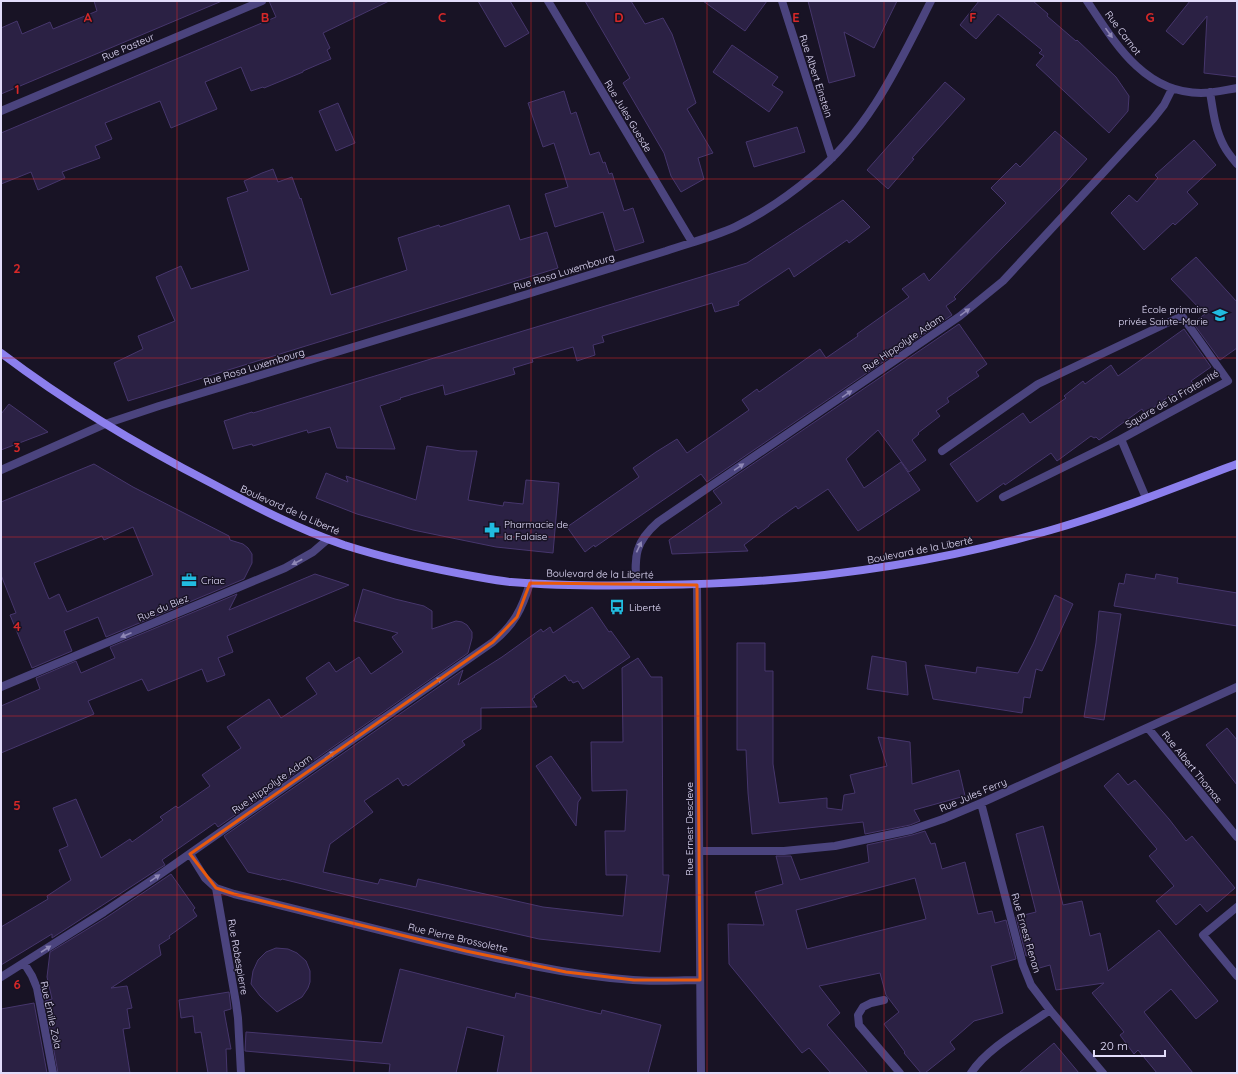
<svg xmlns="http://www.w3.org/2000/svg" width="1238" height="1074" font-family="Quicksand,sans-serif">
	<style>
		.building { fill: #2b2144; stroke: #46366c; fill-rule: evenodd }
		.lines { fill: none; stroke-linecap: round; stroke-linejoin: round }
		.lane { stroke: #4b447e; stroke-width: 8 }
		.street { stroke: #4b447e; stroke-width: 8 }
		.secondary { stroke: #8c7fed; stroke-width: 8 }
		.oneway { fill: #8f88b6 }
		.marked { fill: none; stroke: #e8590c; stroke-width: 3; stroke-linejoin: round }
		.grid { fill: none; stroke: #d62828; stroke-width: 1; stroke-opacity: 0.55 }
		.labels { text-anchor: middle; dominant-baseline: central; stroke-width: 3; stroke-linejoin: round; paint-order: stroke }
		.street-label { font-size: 10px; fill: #e2dcfa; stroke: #181325 }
		.poi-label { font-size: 10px; fill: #e2dcfa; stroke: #181325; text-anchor: start }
		.grid-label { font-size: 13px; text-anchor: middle; font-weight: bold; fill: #d62828; stroke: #181325; stroke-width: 3; stroke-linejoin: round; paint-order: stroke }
	</style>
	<rect width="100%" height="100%" fill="#181325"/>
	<!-- building -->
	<path class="building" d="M94 1H222L1 94V28L17 21 22 34 50 22 53 29 97 11Z
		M269 1H389L323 33 330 48 327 50 331 59 303 71V72L264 88 263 87 251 91 241 67 205 82 217 109 171 128 160 101 105 123 112 139 95 146 100 158 62 172 65 178 38 190 31 172 1 184V133L276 17Z
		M478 1H510L529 33 505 47Z
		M585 1H631L645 24 663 18 672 34 696 103 687 109 713 153 698 158 704 179 681 192 671 176 664 153 623 83 630 78Z
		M703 1H767L745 31Z
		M808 1H897L874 48 844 32 855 76 829 83Z
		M979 1H1033L1048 14 1047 16 1076 41 1077 40 1116 77 1129 96 1128 111 1109 133 1036 65 1044 56 1039 53 1042 50 998 14 976 39 960 25Z
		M1190 1H1237V77L1204 73 1207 16 1183 45 1166 31Z
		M732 45 778 77 772 85 783 92 769 112 713 72Z
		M945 82 965 99 912 158 914 159 888 189 867 170Z
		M564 91 571 114 576 112 590 155 599 152 603 163 605 162 609 174 612 173 624 211 633 208 644 242 615 251 603 212 555 227 545 194 568 187 554 143 543 147 528 103Z
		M338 103 355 143 336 151 319 111Z
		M797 127 805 152 754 167 746 142Z
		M1055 131 1087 159 1060 189 954 297 956 299 946 306 952 315 707 482 701 474 595 547 594 545 585 552 567 527 639 477 633 468 656 452 677 439 687 453 749 410 742 400 757 389 759 392 820 349 826 358 858 336 857 334 909 297 902 289 924 273 929 281 1006 203 991 188 1016 163 1020 167Z
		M1194 140 1216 165 1187 192 1198 204 1175 225 1173 223 1144 250 1111 213 1129 195 1137 202 1158 178 1155 175Z
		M273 169 278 182 292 177 300 199 301 198 331 295 407 270 398 238 439 225 440 227 509 205 520 240 547 232 558 268 128 401 114 363 143 349 138 336 175 321 156 277 181 266 191 289 249 270 227 198 248 191 244 181 262 173Z
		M843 200 870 227 849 243 847 240 794 277 789 268 738 302 739 305 715 312 712 303 602 336 604 342 593 345 595 355 577 361 573 347 532 359 533 362 513 368 515 374 445 395 443 385 400 398 401 399 380 406 395 449 337 448 330 427 308 433 307 430 253 446 252 444 233 449 224 421 252 412 253 413 747 263Z
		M1196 257 1237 302V348L1220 360 1193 323 1205 314 1171 279Z
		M959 324 987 364 976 372 979 376 947 398 949 402 936 411 940 416 918 433 919 434 912 440 926 460 909 472 878 430 846 459 864 488 901 462 920 490 858 531 828 489 798 509 796 506 769 525V526L744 545 748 551 672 554 669 540 722 503 713 491Z
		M1184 329 1211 367 1191 381 1193 383 1175 397 1172 394 1145 414 1142 409 1099 440 1096 437 1094 438 1091 436 1057 461 1051 453 1005 485 1004 483 977 502 950 464 1023 413 1030 423 1066 398 1064 396 1083 381 1085 384 1111 365 1118 376Z
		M9 404 48 432 1 450V414Z
		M427 446 461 451H477L468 500 503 506 504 502 523 504 526 480 559 483 553 553 496 547 413 530 357 514 316 498 326 473 348 482 346 476 416 500Z
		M94 464 133 487 229 536 230 540 243 544 248 548 252 554V563L244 579 106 637 98 617 64 631 72 651 32 668 10 615 16 613 1 575V502ZM133 527 153 575 67 612 59 594 49 599 34 563 102 536 104 540Z
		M315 574 349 585 227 636 233 652 218 658 225 675 207 682 202 669 148 691 142 679 88 701 94 714 1 753V706L40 689 36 678 76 661 81 673 115 658 110 647 237 594 229 610Z
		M1126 574 1155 579 1156 574 1178 578 1177 583 1237 593V626L1114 606 1119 583 1124 584Z
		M363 589 395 599 424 606 432 611V629L456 621 462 622 467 625 472 632V638L468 653 218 827 215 823 162 860 165 865 152 873 52 938V934L1 965V927L48 899 47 896 71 880 59 850 68 846 53 808 76 799 101 858 130 839 132 842 163 820 160 817 176 806 178 808 210 786 202 775 241 748 227 727 269 699 281 718 317 694 306 678 329 662 336 672 359 657 371 674 403 652 392 637 398 633 354 621Z
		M1055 595 1073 604 1042 671 1036 669 1030 698 1024 697 1022 713 933 699 925 665 976 673 977 667 1018 673 1033 644Z
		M592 607 609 632 611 631 630 657 583 689 578 681 573 683 571 680 569 681 565 675 534 696 535 697 532 699 537 707 481 708V729L462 741 465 745 408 786 406 784 403 786 398 778 364 801 373 812 330 844 323 872 378 884 380 879 416 887 418 879 543 907 623 916 627 875H606L605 831H625L627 790 592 791 591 742H623L622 668 638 658 651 677H662L663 875H669L660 952 539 939 355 897 282 879 281 880 248 872 224 836 463 670 458 685 502 657 541 629 543 632 550 627 553 633Z
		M1099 611 1121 614 1104 720 1084 717 1096 643Z
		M737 643H765V671H773V764L779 803 827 798V808L842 810 844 795 855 793 850 775 887 766 878 737 910 742 912 784 959 770 965 796 914 810 920 821 910 825 865 834 863 822 752 834 748 793 746 750H737Z
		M872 656 906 662 908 695 867 689Z
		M1227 728 1237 740V785L1206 745Z
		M551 756 581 798 578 802 576 826 536 766Z
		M1118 773 1128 785 1135 780 1169 819 1186 841 1192 836 1235 888 1207 912 1200 904 1176 925 1156 901 1174 886 1149 856 1157 849 1104 786Z
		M1043 826 1063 905 1082 901 1090 936 1100 933 1108 971 1159 930 1218 1001 1196 1019 1171 989 1144 1012 1193 1073H1157L1138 1050 1134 1054 1120 1035 1124 1032 1092 993 1104 983 1056 990 1050 965 1036 969 1032 955 1026 956 1016 917 1036 912 1016 834Z
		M925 831 931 844 935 843 942 869 965 862 978 914 992 911 995 923 1006 920 1016 959 991 966 1003 1013 974 1021 950 1042 955 1049 925 1073H921L904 1053 905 1052 884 1024 899 1012 886 995 880 973 819 986 840 1013 827 1025 868 1073H831L809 1048 802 1053 729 964 728 924 764 925 755 892 783 884 776 856H791L800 880 869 862 867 845 912 835ZM915 878 926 919 807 949 796 910Z
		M171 874 195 908 193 910 197 916 169 936 170 938 159 945 161 955 111 988 127 986 132 1008 127 1009 130 1028 123 1029 130 1073H58L45 1001 52 999 47 977 50 952 107 917Z
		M276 948 288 949 297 953 306 961 310 971V982L308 988 302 997 277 1012 260 996 251 984 253 971 258 960 266 952Z
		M400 969 515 998 516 993 601 1014 602 1010 661 1025 648 1073H497L504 1036 467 1027 456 1073H389L390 1064 245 1051 246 1032 382 1043Z
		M229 992 231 1009 224 1011 231 1049H226L227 1073H208L201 1032 195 1033 193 1016 181 1018 179 1000Z
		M34 1003 47 1073H1V1009Z
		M1054 1043 1079 1073H1019Z"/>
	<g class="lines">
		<!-- lane -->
		<path class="lane" d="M1121 439 1146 498
			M942 451 1038 384 1182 316 1228 381 1121 439 1003 497"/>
		<!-- street -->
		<path class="street" d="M548 1 692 242
			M782 1 832 158
			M1087 1C1115 43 1144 93 1201 93 1213 93 1225 90 1237 88
			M1210 92C1213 110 1215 130 1224 146 1227 152 1232 158 1237 164
			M1 111 262 1
			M1 470 105 424 159 406C283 368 407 331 531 293 576 279 621 265 666 251 689 243 713 237 735 227 762 214 788 196 811 177 869 130 898 66 931 1
			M636 585C635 556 634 543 658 522L960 316 1003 281 1153 119 1164 105 1172 89
			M697 585 701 1073
			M1 687 285 568 313 552 328 539
			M1148 728 1237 837
			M699 851H784L835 846 911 830 943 819 981 803 1237 687
			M190 854 205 878 216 888 236 1003 238 1018 241 1073
			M216 888 234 894C298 910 363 926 428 942 495 958 564 975 633 980 656 982 678 980 700 980
			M1237 907 1203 935 1237 976
			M24 963 32 976 37 988 53 1073
			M1 977 104 912 155 878 322 761 493 642C514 625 522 609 530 583
			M884 1000 871 1003 863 1007 858 1015 859 1025 900 1073
			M1050 1010 1103 1073
			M971 1073C988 1047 1025 1028 1050 1010L1031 985 1023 965 981 803"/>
		<!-- secondary -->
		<path class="secondary" d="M1 353C67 403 139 446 213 484 256 507 298 529 344 545 388 559 433 569 478 577 489 579 500 581 511 582 559 586 607 586 655 585 790 584 922 567 1051 530 1114 512 1175 487 1237 464"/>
	</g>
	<!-- one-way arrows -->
	<defs><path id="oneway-solid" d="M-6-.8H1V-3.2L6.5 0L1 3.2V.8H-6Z"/></defs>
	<g class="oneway">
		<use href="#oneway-solid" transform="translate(1109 33) rotate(54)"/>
		<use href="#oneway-solid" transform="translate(965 312) rotate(-36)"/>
		<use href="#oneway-solid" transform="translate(847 394) rotate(-34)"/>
		<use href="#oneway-solid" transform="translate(739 467) rotate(-34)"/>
		<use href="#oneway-solid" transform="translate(639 547) rotate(-65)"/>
		<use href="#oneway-solid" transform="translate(297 562) rotate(152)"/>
		<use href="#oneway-solid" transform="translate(126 635) rotate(157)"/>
		<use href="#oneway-solid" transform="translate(437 681) rotate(-35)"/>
		<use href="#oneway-solid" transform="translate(330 755) rotate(-34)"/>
		<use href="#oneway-solid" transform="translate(155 878) rotate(-34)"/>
		<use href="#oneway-solid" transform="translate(46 949) rotate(-33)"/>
	</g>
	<!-- marked area -->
	<path class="marked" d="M530 583 697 585 700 980H634L566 972 466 951 234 894 216 888 190 854 493 642 517 617Z"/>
	<!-- grid -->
	<path class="grid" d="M177 1V1073M354 1V1073M531 1V1073M707 1V1073M884 1V1073M1061 1V1073M1 179H1237M1 358H1237M1 537H1237M1 716H1237M1 895H1237"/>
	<!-- icons -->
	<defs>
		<g id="school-bare" transform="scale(1.2)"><path d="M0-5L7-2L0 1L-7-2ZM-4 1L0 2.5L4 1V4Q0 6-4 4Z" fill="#21bce0" stroke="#181325" stroke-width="2.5" paint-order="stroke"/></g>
		<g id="pharmacy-bare" transform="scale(1.2)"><path d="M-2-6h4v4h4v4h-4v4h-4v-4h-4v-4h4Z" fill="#21bce0" stroke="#181325" stroke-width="2.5" paint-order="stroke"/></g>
		<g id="office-bare" transform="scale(1.2)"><path d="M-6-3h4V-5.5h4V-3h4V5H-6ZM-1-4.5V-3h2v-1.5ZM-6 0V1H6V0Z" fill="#21bce0" stroke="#181325" stroke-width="2.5" paint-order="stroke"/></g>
		<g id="bus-bare" transform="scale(1.2)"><path d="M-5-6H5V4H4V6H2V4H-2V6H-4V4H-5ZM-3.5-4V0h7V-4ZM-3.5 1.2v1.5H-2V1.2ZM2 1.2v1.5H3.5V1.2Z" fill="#21bce0" stroke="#181325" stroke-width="2.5" paint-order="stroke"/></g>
	</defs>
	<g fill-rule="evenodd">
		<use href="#school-bare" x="1220" y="315"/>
		<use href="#pharmacy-bare" x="492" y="530"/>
		<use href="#office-bare" x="189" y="580"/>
		<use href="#bus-bare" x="617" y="607"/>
	</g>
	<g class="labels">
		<!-- street labels -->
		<g class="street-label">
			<text transform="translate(1123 33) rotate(53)">Rue Carnot</text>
			<text transform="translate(128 47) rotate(-23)">Rue Pasteur</text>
			<text transform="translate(816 76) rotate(72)">Rue Albert Einstein</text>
			<text transform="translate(628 116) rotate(59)">Rue Jules Guesde</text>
			<text transform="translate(564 272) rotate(-17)">Rue Rosa Luxembourg</text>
			<text transform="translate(903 343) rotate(-34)">Rue Hippolyte Adam</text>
			<text transform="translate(254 367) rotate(-17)">Rue Rosa Luxembourg</text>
			<text transform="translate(1172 399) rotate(-30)">Square de la Fraternité</text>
			<text transform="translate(290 510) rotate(24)">Boulevard de la Liberté</text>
			<text transform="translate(920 550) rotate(-11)">Boulevard de la Liberté</text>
			<text transform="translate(600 574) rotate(1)">Boulevard de la Liberté</text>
			<text transform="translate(163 608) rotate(-23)">Rue du Biez</text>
			<text transform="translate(1192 767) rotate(51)">Rue Albert Thomas</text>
			<text transform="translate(272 784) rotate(-35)">Rue Hippolyte Adam</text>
			<text transform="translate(973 795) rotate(-23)">Rue Jules Ferry</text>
			<text transform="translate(689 829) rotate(-90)">Rue Ernest Descleve</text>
			<text transform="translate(1026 933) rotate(74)">Rue Ernest Renan</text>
			<text transform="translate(458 938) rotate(13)">Rue Pierre Brossolette</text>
			<text transform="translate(238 957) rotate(80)">Rue Robespierre</text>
			<text transform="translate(51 1015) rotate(78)">Rue Émile Zola</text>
		</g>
		<!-- poi labels -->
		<g class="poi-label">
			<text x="1208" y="309" text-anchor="end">École primaire<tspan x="1208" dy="12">privée Sainte-Marie</tspan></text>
			<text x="504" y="524">Pharmacie de<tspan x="504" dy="12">la Falaise</tspan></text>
			<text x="201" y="580">Criac</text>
			<text x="629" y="607">Liberté</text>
		</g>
	</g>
	<g class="grid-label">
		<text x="88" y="22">A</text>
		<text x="265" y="22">B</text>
		<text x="442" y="22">C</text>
		<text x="619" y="22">D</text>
		<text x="796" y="22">E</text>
		<text x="973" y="22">F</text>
		<text x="1150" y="22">G</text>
		<text x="17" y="94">1</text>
		<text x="17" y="273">2</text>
		<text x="17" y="452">3</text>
		<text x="17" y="631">4</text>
		<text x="17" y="810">5</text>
		<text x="17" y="989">6</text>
	</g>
	<!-- border -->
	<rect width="1238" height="1074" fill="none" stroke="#e2dcfa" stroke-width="4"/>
	<!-- scale -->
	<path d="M1094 1050v6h71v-6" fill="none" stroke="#e2dcfa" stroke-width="2"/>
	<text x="1100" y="1050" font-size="12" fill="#e2dcfa" stroke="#181325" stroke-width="3" paint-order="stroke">20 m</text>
</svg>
